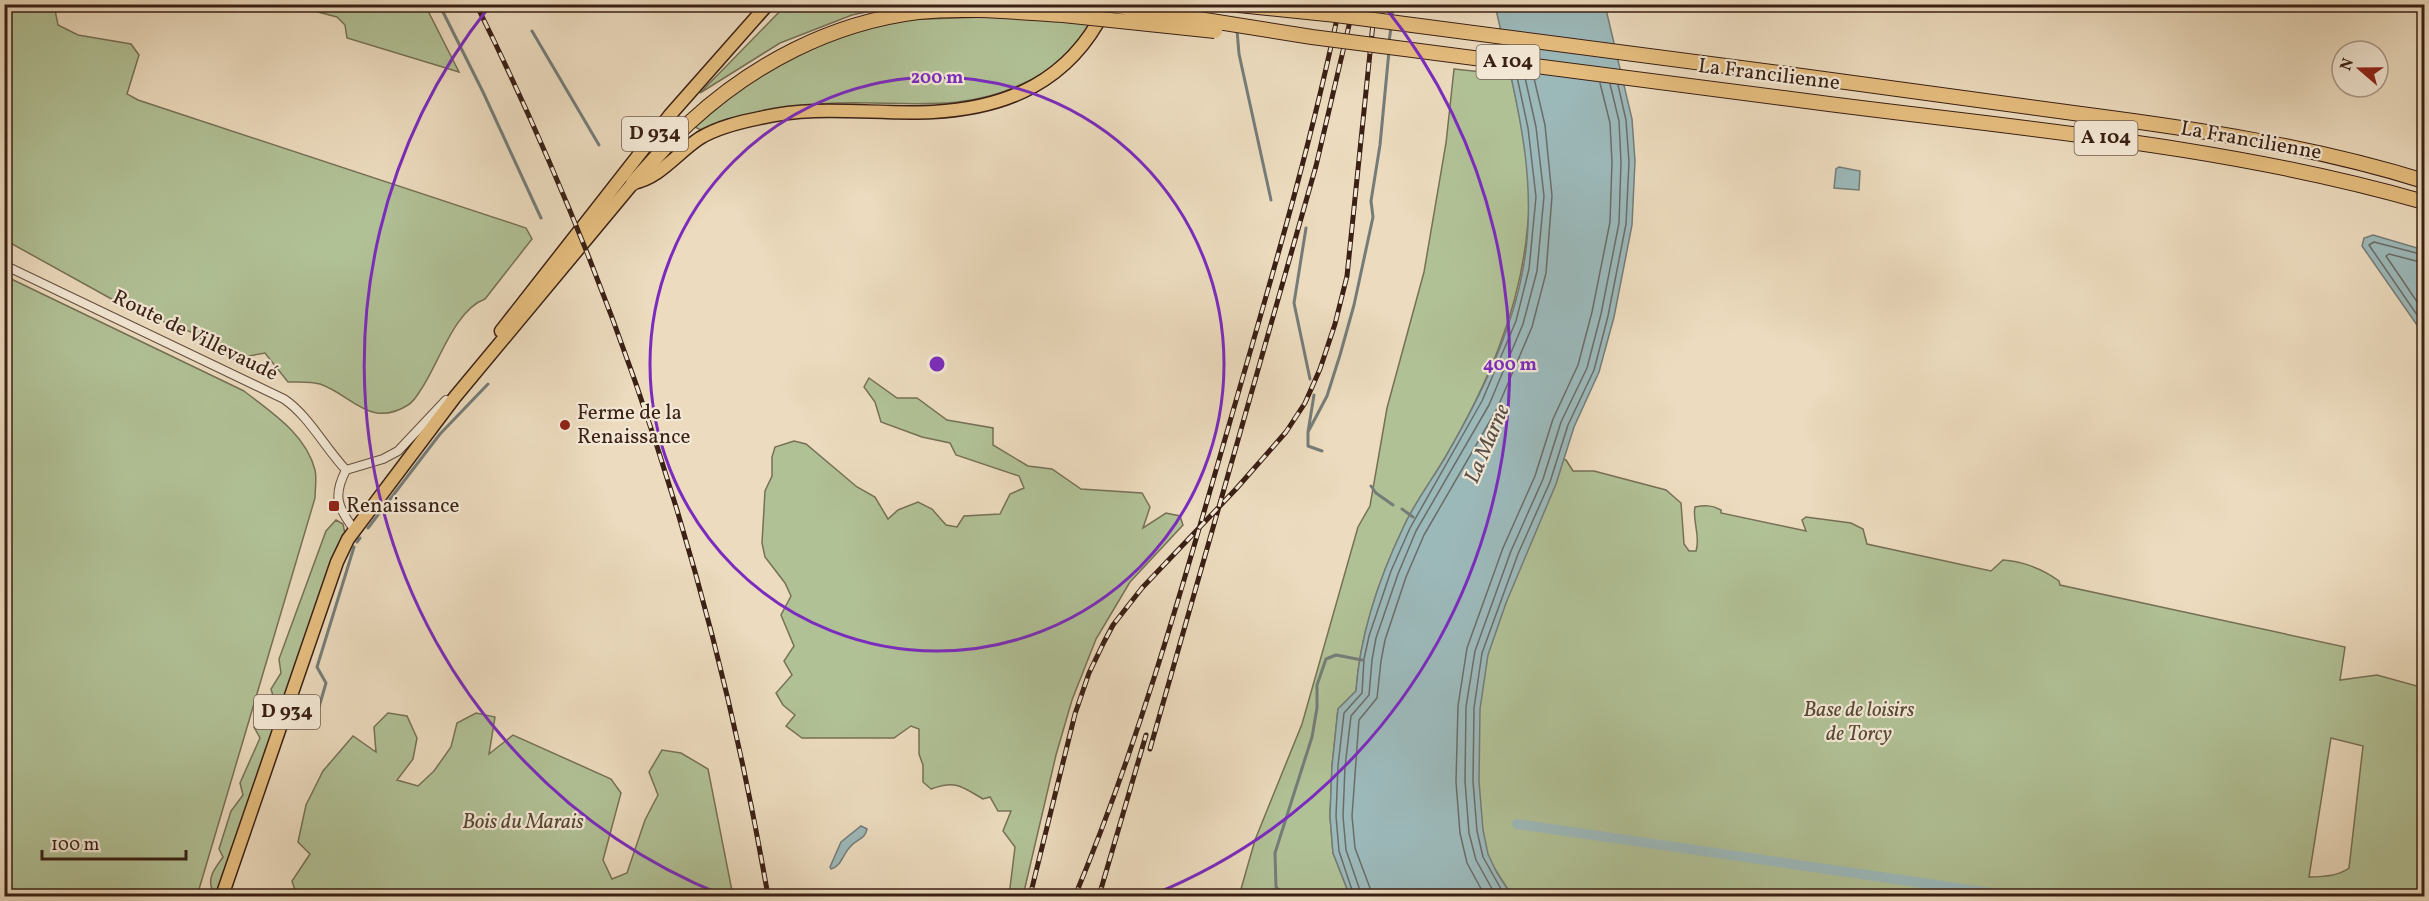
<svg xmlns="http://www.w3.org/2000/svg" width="2429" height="901" font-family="Vollkorn,serif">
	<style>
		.green { fill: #b1c196; stroke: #767056; stroke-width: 1.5; fill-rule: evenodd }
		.water { fill: #9cb9ba; stroke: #757c78; stroke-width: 1.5 }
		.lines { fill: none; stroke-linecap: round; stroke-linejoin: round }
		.shore { stroke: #6b6c68; stroke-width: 1.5 }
		.stream { stroke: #757c78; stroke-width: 3 }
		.canal { stroke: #9cb9ba; stroke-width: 10 }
		.minor-casing { stroke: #664f3f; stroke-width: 10 }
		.primary-casing { stroke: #3a2015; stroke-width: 15 }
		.motorway-casing { stroke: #3a2015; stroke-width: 16 }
		.minor { stroke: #f3e8d5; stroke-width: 8 }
		.primary { stroke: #e6be7f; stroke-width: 12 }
		.motorway { stroke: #e6be7f; stroke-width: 14 }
		.rail-casing { stroke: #3a2015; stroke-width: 5 }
		.rail { stroke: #f3e8d5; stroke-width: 3; stroke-dasharray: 9; stroke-linecap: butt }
		.motorway-bridge-casing { stroke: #3a2015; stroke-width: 16; stroke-linecap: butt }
		.motorway-bridge { stroke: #e6be7f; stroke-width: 14 }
		.ring { fill: none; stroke: #7b2cbf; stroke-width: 3 }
		.poi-dot { fill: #8f2418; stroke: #f3e8d5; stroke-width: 2 }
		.labels { text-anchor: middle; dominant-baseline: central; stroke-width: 4.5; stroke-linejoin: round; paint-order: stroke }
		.shield { fill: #f3e8d5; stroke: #725c4f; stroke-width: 1.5 }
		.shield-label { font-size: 20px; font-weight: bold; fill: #3a2015 }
		.street-label { font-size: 21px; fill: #3a2015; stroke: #f3e8d5 }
		.poi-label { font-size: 21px; fill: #3a2015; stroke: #f3e8d5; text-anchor: start }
		.park-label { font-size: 21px; font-style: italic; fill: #584835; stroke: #f3e8d5 }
		.water-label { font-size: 22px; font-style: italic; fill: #574e47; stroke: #f3e8d5 }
		.centre { fill: #7b2cbf; stroke: #f3e8d5; stroke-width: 3 }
		.ring-label { font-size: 18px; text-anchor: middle; font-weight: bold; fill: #7b2cbf; stroke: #f3e8d5; stroke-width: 4.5; stroke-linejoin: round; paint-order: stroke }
	</style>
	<rect width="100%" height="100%" fill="#ecdbbe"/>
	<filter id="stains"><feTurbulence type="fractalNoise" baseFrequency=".00333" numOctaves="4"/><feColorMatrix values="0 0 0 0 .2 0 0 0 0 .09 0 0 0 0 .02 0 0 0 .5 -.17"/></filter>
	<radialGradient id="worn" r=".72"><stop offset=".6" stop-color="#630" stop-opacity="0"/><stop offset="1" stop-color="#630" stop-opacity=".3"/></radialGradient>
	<!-- green -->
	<path class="green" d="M787 4 900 5 852 15 780 43 700 93Z
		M4 5H54L58 25 78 35 131 44 139 55 127 94 138 100 526 228 532 239 485 299C454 310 438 366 420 391 417 396 413 402 408 405 370 429 352 395 320 384 310 381 298 382 288 382L265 353 233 359 191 332 126 307 5 240Z
		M291 5H425L459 72 347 38 345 25 337 17Z
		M1012 16 1095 22C1080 39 1065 57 1047 71 1040 77 1030 80 1022 84 958 116 888 98 819 104 779 108 741 118 703 131L695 127 741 88 797 55 849 31 899 20Z
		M1454 69 1511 75C1519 115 1529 155 1530 196 1530 208 1528 220 1527 232 1519 313 1486 387 1446 456 1432 480 1415 502 1404 526 1379 578 1360 634 1356 691L1338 709 1332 766 1330 816 1333 853 1350 896H1239L1255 840 1302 724 1358 527 1370 506 1387 408 1424 272 1446 143Z
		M5 276 244 391C271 412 306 434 315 470 317 478 315 489 315 498L197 896H5Z
		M869 378 897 398H917L947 420 993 428V445L1028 466 1052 469 1081 489 1142 493 1150 507 1143 528 1166 513 1180 516 1183 525 1130 582 1096 639 1072 700 1056 755 1023 896H1009L1015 847 1003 831 1011 811H998L990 797 983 799C961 786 956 780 931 789L923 782V765L919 754V729L911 726 894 738H802L786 726 795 715 783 705 776 693 792 675 784 661 794 646 781 615 791 596 785 583 765 557 762 543 765 491 772 476V457L775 447 794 441 806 444 857 487 875 497 888 519 898 510 918 502 932 509 946 525 957 527 964 516 1000 514 1010 494 1024 488 1019 476 956 455 950 443 922 437 881 422 875 402 864 387Z
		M1560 458 1566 460 1573 471H1594L1666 490 1681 503 1684 544 1689 551H1696C1701 536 1692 521 1695 507 1705 505 1712 505 1721 510V513L1806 531 1802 520 1806 517 1851 523 1863 529 1867 544 1991 571 2003 560C2022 561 2043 569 2059 581L2060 585 2345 647 2340 680 2377 675 2424 688V896H1512L1479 844 1474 695 1495 631ZM2331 738 2363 746 2349 868C2339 876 2322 877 2309 877Z
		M336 520 343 524 345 534 334 555 223 882 216 896H203L212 889C207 877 216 867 223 857L219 849 231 811 243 795 240 783 260 738 254 727 274 699 271 689 281 673 279 659 326 531Z
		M388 713 407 716 417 738 413 759 397 780 418 786 434 771 451 747 457 723 476 713 495 717 489 754 513 735 611 779 621 793 603 860 612 879 627 873 645 820 658 795 649 772 662 750 681 753 708 769 733 896H297L292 881 310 854 298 842 306 805 323 771 353 736 376 752 374 727Z"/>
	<!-- water -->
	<path class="water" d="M1495 5H1605L1632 119 1635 161 1632 225 1614 317 1599 372 1574 427 1556 484 1506 603 1488 655 1480 709 1479 781 1483 830 1488 854 1497 873 1512 896H1350L1333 853 1330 816 1332 766 1338 709 1356 691C1360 634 1379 578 1404 526 1415 502 1432 480 1446 456 1479 399 1511 335 1523 269 1540 179 1514 91 1495 5Z
		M1839 167 1860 171 1859 190 1834 188 1836 169Z
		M2373 235 2424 250V335L2362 246 2364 238Z
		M861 826 867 829C865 840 856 839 850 847 843 854 841 867 831 869L830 867 841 842Z"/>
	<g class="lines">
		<!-- shore -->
		<path class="shore" d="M2424 255 2374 242 2369 245 2424 325
			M2424 263 2389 254 2386 256 2424 312
			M1354 896 1339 851 1336 816 1338 766 1344 713 1362 693 1364 659 1369 636 1391 571 1410 528 1482 401 1516 321 1529 269 1536 197 1528 128 1516 72
			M1362 896 1346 850 1343 816 1345 767 1351 716 1369 695 1372 660 1376 638 1398 574 1416 531 1489 405 1523 324 1537 271 1544 196 1536 127 1524 73
			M1371 896 1370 888 1355 848 1352 816 1359 720 1377 698 1381 661 1385 640 1406 577 1424 535 1497 409 1532 327 1546 273 1552 196 1545 125 1533 74
			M1485 896 1467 863 1460 833 1456 782 1458 706 1467 648 1503 548 1535 476 1553 419 1578 365 1592 312 1610 222 1612 162 1610 123 1600 83
			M1496 896 1476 860 1469 833 1465 781 1466 707 1475 651 1511 551 1543 479 1561 422 1587 368 1601 314 1619 223 1621 162 1619 121 1610 84
			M1505 896 1483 857 1477 831 1473 781 1474 708 1482 653 1518 554 1550 482 1568 425 1594 370 1608 316 1626 224 1629 162 1626 120 1618 85"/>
		<!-- stream -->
		<path class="stream" d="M439 4 483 92 541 218
			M1392 18 1393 4
			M1237 30 1239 54 1271 200
			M532 31 599 145
			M1389 42 1391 27
			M1306 228 1294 303 1310 379
			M1314 395 1308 432V446L1322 451
			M1308 432 1327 396 1340 355 1354 305 1373 217 1371 201 1380 145 1389 51
			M1371 486 1376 493 1393 505
			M1402 509 1413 517
			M368 528 440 434 488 384
			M357 542 360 538
			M319 707 326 683 317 667 354 547
			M1286 896 1276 887 1275 853 1312 737 1317 708V685L1326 659 1336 655 1362 660"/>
		<!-- canal -->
		<path class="canal" d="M1517 824 2012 896"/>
		<!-- minor casing -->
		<g class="minor-casing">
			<path id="minor" d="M4 265 284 399C309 416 325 448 346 470
				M354 529C337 507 333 495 346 470L383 459 398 451 446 400"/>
		</g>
		<!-- primary casing -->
		<g class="primary-casing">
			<path id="primary" d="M501 331 670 115 768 4
				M222 896 337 562 348 539 455 397 633 183C660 178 677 153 700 138 718 127 740 122 760 118 817 104 875 115 933 112 1008 108 1069 81 1104 11"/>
		</g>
		<!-- motorway casing -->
		<g class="motorway-casing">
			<path id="motorway" d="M1787 74C1885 87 1983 101 2081 114 2196 129 2312 146 2424 181
				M1783 98C1997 127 2216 142 2424 202
				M633 183C651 163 669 142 689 123 753 64 831 23 918 12 966 7 1016 12 1063 15"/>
		</g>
		<!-- minor -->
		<use href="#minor" class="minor"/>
		<!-- primary -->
		<use href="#primary" class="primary"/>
		<!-- motorway -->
		<use href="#motorway" class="motorway"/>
		<!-- rail casing -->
		<g class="rail-casing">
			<path id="rail" d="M476 4C616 286 715 586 768 896
				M1150 749 1316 166 1354 4
				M1030 896 1075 714 1089 673 1104 642 1113 625 1142 588 1236 489 1286 432 1305 403 1320 369 1335 324 1347 276 1375 4
				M1075 896C1139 743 1183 585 1229 425 1269 286 1311 147 1340 4
				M1099 896 1146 735"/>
		</g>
		<!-- rail -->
		<use href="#rail" class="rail"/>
		<!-- motorway-bridge casing -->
		<g class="motorway-bridge-casing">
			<path id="motorway-bridge" d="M1105 4 1312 37 1783 98
				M1229 4 1336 15 1787 74
				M1063 15 1215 31"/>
		</g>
		<!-- motorway-bridge -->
		<use href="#motorway-bridge" class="motorway-bridge"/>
	</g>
	<!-- distance rings -->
	<g class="ring">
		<circle cx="937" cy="364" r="287"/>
		<path d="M722 895A573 573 0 0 1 489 7M1385 7A573 573 0 0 1 1152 895"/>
	</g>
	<!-- markers -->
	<g class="poi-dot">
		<circle cx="565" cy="425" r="6"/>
		<rect x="328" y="500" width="12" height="12" rx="3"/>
	</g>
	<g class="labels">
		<!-- shield labels -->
		<g class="shield">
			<rect x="1476.5" y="45" width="63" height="34" rx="4.5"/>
			<rect x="622" y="117" width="66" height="34" rx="4.5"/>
			<rect x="2074.5" y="121" width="63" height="34" rx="4.5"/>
			<rect x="254" y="695" width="66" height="34" rx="4.5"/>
		</g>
		<g class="shield-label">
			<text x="1508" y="62">A 104</text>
			<text x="655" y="134">D 934</text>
			<text x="2106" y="138">A 104</text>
			<text x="287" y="712">D 934</text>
		</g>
		<!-- street labels -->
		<g class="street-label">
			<text transform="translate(1769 75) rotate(7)">La Francilienne</text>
			<text transform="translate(2251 141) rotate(10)">La Francilienne</text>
			<text transform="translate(195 336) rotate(26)">Route de Villevaudé</text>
		</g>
		<!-- poi labels -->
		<g class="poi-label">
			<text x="577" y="413">Ferme de la<tspan x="577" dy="24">Renaissance</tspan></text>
			<text x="346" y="506">Renaissance</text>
		</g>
		<!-- park labels -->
		<g class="park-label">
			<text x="1859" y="710">Base de loisirs<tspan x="1859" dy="24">de Torcy</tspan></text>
			<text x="523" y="822">Bois du Marais</text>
		</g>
		<!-- water labels -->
		<g class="water-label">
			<text transform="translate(1488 444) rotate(-67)">La Marne</text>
		</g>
	</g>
	<circle cx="937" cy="364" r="9" class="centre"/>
	<g class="ring-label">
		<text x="937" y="83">200 m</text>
		<text x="1510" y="370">400 m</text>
	</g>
	<!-- margin -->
	<rect width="2429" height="901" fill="none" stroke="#ecdbbe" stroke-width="24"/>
	<rect x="6" y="6" width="2417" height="889" fill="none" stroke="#3a2015" stroke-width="3"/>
	<rect x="12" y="12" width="2405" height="877" fill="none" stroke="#3a2015" stroke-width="1.5"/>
	<!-- north arrow -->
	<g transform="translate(2360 69) rotate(290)"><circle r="28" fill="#f3e8d5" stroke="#a99888" stroke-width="1.5"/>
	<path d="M0-4.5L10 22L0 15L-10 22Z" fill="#8f2418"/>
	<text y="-9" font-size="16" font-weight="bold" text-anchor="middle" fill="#3a2015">N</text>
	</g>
	<!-- scale -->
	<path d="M42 850v9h144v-9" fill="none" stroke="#3a2015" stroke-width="3"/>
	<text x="51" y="850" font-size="18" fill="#3a2015" stroke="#f3e8d5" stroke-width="4.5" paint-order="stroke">100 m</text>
	<rect width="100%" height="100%" filter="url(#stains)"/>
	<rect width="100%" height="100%" fill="url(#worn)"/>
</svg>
